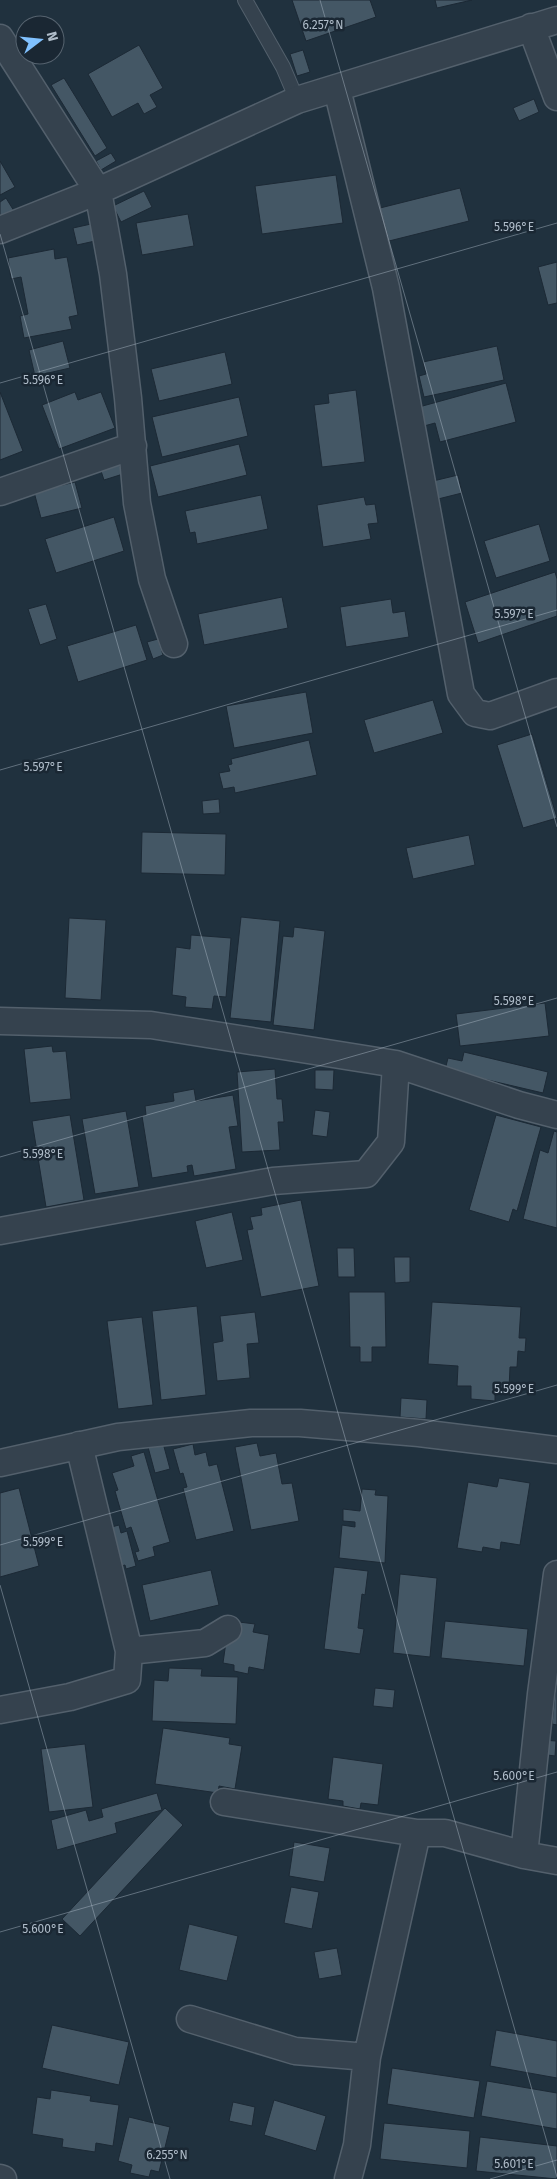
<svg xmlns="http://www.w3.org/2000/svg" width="557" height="2179" font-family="'Fira Sans',sans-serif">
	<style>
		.building { fill: #445765; stroke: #1c2935 }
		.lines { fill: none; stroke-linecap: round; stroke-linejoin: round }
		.service-casing { stroke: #53606c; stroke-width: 16 }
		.minor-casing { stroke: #53606c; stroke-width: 29 }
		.service { stroke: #35424e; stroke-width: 14 }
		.minor { stroke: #35424e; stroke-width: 26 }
		.ticks { fill: none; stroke: #b0bdca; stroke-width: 1; stroke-opacity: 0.45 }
		.ticks-label { font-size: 12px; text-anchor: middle; fill: #b0bdca; stroke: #1a2733; stroke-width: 5; stroke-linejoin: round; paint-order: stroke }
	</style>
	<rect width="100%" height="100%" fill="#20313e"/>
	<!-- building -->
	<path class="building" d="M292 0H370L376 17 306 41Z
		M435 0H472L437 8Z
		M139 45 163 88 150 95 157 107 144 114 138 103 112 117 88 74Z
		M303 50 310 72 297 76 290 54Z
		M64 78 107 148 95 156 51 85Z
		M534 99 539 112 519 121 513 108Z
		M111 153 116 161 101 170 96 161Z
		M0 161 15 187 0 195Z
		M336 175 343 223 262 234 255 186Z
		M460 188 469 221 389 241 380 208Z
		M144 191 152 207 121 222 113 206Z
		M6 198 14 211 0 219V202Z
		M188 214 194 246 142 255 136 223Z
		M91 224 95 241 77 245 73 228Z
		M54 249 55 259 67 257 78 315 69 317 72 329 24 338 20 316 28 314 21 277 11 279 8 258Z
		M557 262V303L548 305 538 267Z
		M63 341 70 368 35 376 29 350Z
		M497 346 504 380 424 397 419 376 426 374 423 362Z
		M225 352 232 384 159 401 151 369Z
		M506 383 516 422 440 442 435 423 424 426 419 407Z
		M356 390 365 462 322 467 314 405 329 403 328 394Z
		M0 392 23 451 0 460Z
		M75 392 78 400 101 392 115 428 59 449 42 405Z
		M239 397 248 436 162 457 152 417Z
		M239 444 247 475 158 497 150 466Z
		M118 461 123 474 104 480 100 468Z
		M458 475 462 493 434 500 429 482Z
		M75 482 82 508 41 518 34 492Z
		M261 495 268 529 197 544 195 532 190 533 185 511Z
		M364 497 366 505 375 504 378 523 368 524 371 539 323 547 317 505Z
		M114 517 124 551 56 573 45 539Z
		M539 524 550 561 496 578 484 541Z
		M555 572 557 579V616L478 643 465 602Z
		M282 597 288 628 204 645 198 614Z
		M391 599 393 613 405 611 409 637 346 647 340 607Z
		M46 604 57 639 40 645 28 609Z
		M136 625 147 660 78 682 67 646Z
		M158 639 163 655 153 659 147 642Z
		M306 692 313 733 234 748 226 706Z
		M433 700 443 733 374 753 364 720Z
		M532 734 557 818 523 828 497 745Z
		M309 740 317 775 235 793 234 787 223 789 219 773 230 771 228 765 232 764 231 759Z
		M219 799 220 813 203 814 202 801Z
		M142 832 226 834 225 875 141 873Z
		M469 835 475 865 413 879 406 848Z
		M241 917 280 921 271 1022 230 1018Z
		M69 918 106 920 101 1000 65 998Z
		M294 927 325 931 314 1030 273 1025 283 936 293 937Z
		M191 935 231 938 226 997 214 996 212 1009 185 1007 186 997 172 995 176 947 190 949Z
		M545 1003 549 1036 460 1046 456 1014Z
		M52 1046 53 1052 66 1051 71 1099 30 1103 24 1049Z
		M464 1052 548 1072 543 1093 445 1070 448 1058 462 1061Z
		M275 1069 277 1099H282L284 1122H278L280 1150 242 1152 237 1072Z
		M315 1070H334L333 1090 315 1089Z
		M194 1089 196 1101 233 1095 238 1126 229 1127 236 1169 194 1176 192 1165 187 1166 188 1172 152 1178 142 1116 146 1115 145 1106 174 1101 173 1093Z
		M315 1110 330 1112 327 1137 312 1135Z
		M126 1111 139 1187 95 1194 82 1119Z
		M70 1115 84 1200 46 1207 32 1121Z
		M496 1115 541 1127 517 1211 513 1209 509 1222 469 1210Z
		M554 1131 557 1132V1228L523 1219 540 1150 548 1153Z
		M301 1200 319 1286 261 1297 247 1230 253 1229 250 1217 262 1215 261 1208Z
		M232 1212 243 1260 206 1268 195 1221Z
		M337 1248H354L355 1277H338Z
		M394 1257H410V1282L395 1283Z
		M349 1292H385L386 1347H372V1362H360V1347H350Z
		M432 1302 521 1307 519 1338H526L525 1352 518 1351 517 1367H510L509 1389 495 1388V1401L471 1399V1386H457L458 1366 428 1364Z
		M197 1306 206 1395 161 1400 152 1311Z
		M255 1312 259 1343 247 1344 250 1378 217 1381 213 1343 223 1341 220 1316Z
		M142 1317 153 1405 118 1409 107 1321Z
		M401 1398 427 1400 426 1419 400 1417Z
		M163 1443 170 1469 155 1473 148 1447Z
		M257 1443 260 1456 276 1453 282 1484 292 1483 299 1521 251 1530 235 1447Z
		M193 1444 195 1455 206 1452 209 1466 217 1464 234 1531 196 1540 183 1488 187 1487 183 1473 180 1474 173 1449Z
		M144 1452 170 1542 153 1547 155 1556 138 1561 135 1552 139 1551 131 1527 126 1529 115 1491 118 1490 112 1473 134 1466 131 1456Z
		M499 1478 530 1483 520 1545 501 1542 500 1550 483 1547 482 1552 457 1548 468 1482 497 1487Z
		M19 1488 39 1566 0 1577V1493Z
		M362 1489 376 1490 375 1495 388 1496 385 1563 339 1558 342 1525 355 1527V1522L343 1521V1509L360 1511Z
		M119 1525 121 1533 127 1531 136 1566 126 1569 125 1565 118 1567 104 1529Z
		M334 1567 368 1571 365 1595 362 1594 358 1628 364 1629 360 1654 324 1649Z
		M211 1570 219 1605 150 1621 142 1585Z
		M400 1574 437 1578 430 1657 393 1653Z
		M445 1621 528 1629 524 1666 441 1658Z
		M239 1622 255 1624 253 1632 269 1635 264 1670 249 1667 248 1674 234 1671V1665L223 1663 228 1628 238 1630Z
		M169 1668 202 1669 201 1676 238 1677 236 1724 152 1721 154 1680 168 1681Z
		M556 1686H557V1725L552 1724Z
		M375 1688 395 1690 393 1708 373 1706Z
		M163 1728 230 1738 229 1744 242 1746 235 1789 219 1786 218 1793 155 1784Z
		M541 1740 556 1741 555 1756 540 1754Z
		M85 1744 93 1807 49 1812 41 1749Z
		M333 1757 383 1764 378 1805 361 1803 360 1809 343 1806V1801L328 1799Z
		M157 1793 162 1810 115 1823 117 1833 57 1850 51 1820 86 1810 89 1821 103 1817 101 1809Z
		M165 1808 183 1825 80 1936 62 1919Z
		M294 1842 330 1848 324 1882 289 1876Z
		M291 1887 319 1892 312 1929 284 1923Z
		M189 1924 238 1936 227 1981 179 1970Z
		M337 1948 342 1975 319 1979 314 1952Z
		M52 2025 129 2042 119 2085 42 2068Z
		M496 2030 557 2041V2078L490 2066Z
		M392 2068 480 2081 474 2118 387 2104Z
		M487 2081 557 2093V2129L481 2116Z
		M51 2090 91 2096 90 2101 119 2105 113 2146 96 2143 95 2152 62 2147 63 2139 32 2134 37 2097 50 2099Z
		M274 2100 326 2116 316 2151 264 2135Z
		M233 2102 255 2107 252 2126 229 2121Z
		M129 2117 170 2127 159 2172 151 2170 149 2177 130 2173 132 2165 118 2161Z
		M384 2123 470 2131 467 2168 380 2159Z
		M480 2137 557 2146V2179L476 2171Z"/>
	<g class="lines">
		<!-- service casing -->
		<g class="service-casing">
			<path id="service" d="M245 0 283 67 297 100"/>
		</g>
		<!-- minor casing -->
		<g class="minor-casing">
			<path id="minor" d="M531 27 557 97
				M0 38 98 191 113 274 128 398 137 503 152 579 174 644
				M337 89 386 288 461 694 475 713 490 716 557 692
				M0 230 98 191 297 100 557 20
				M0 492 133 446
				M0 1021 151 1025 396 1064 519 1105 557 1115
				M0 1231 273 1181 366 1174 391 1142 396 1064
				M0 1463 118 1437 251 1423H300L419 1433 557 1450
				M129 1651 205 1643 228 1629
				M0 1710 70 1697 127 1680 129 1651 79 1445
				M224 1802 417 1833
				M524 1855 541 1694 557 1574
				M190 2019 295 2051 367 2057
				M0 2178 3 2179
				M348 2179 357 2145 367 2057 417 1833H445L524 1855 557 1861"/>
		</g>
		<!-- service -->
		<use href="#service" class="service"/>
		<!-- minor -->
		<use href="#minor" class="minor"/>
	</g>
	<!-- ticks -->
	<path class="ticks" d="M320 0 557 827M0 234 557 2177M0 383 557 223M0 770 557 610M0 1157 557 998M0 1545 557 1385M0 1585 170 2179M0 1932 557 1772M490 2179 557 2160"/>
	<g class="ticks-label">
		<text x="323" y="29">6.257°N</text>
		<text x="514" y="231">5.596°E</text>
		<text x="43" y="384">5.596°E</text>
		<text x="514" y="618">5.597°E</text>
		<text x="43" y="771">5.597°E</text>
		<text x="514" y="1005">5.598°E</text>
		<text x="43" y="1158">5.598°E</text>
		<text x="514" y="1393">5.599°E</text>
		<text x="43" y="1546">5.599°E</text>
		<text x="514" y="1780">5.600°E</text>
		<text x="43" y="1933">5.600°E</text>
		<text x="167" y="2159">6.255°N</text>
		<text x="514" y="2168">5.601°E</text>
	</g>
	<!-- north arrow -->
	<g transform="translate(40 40) rotate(74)"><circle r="24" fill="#1a2733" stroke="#56636f"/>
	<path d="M0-4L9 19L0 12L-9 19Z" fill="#80c1ff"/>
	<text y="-8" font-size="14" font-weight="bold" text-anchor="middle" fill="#b0bdca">N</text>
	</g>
</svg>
